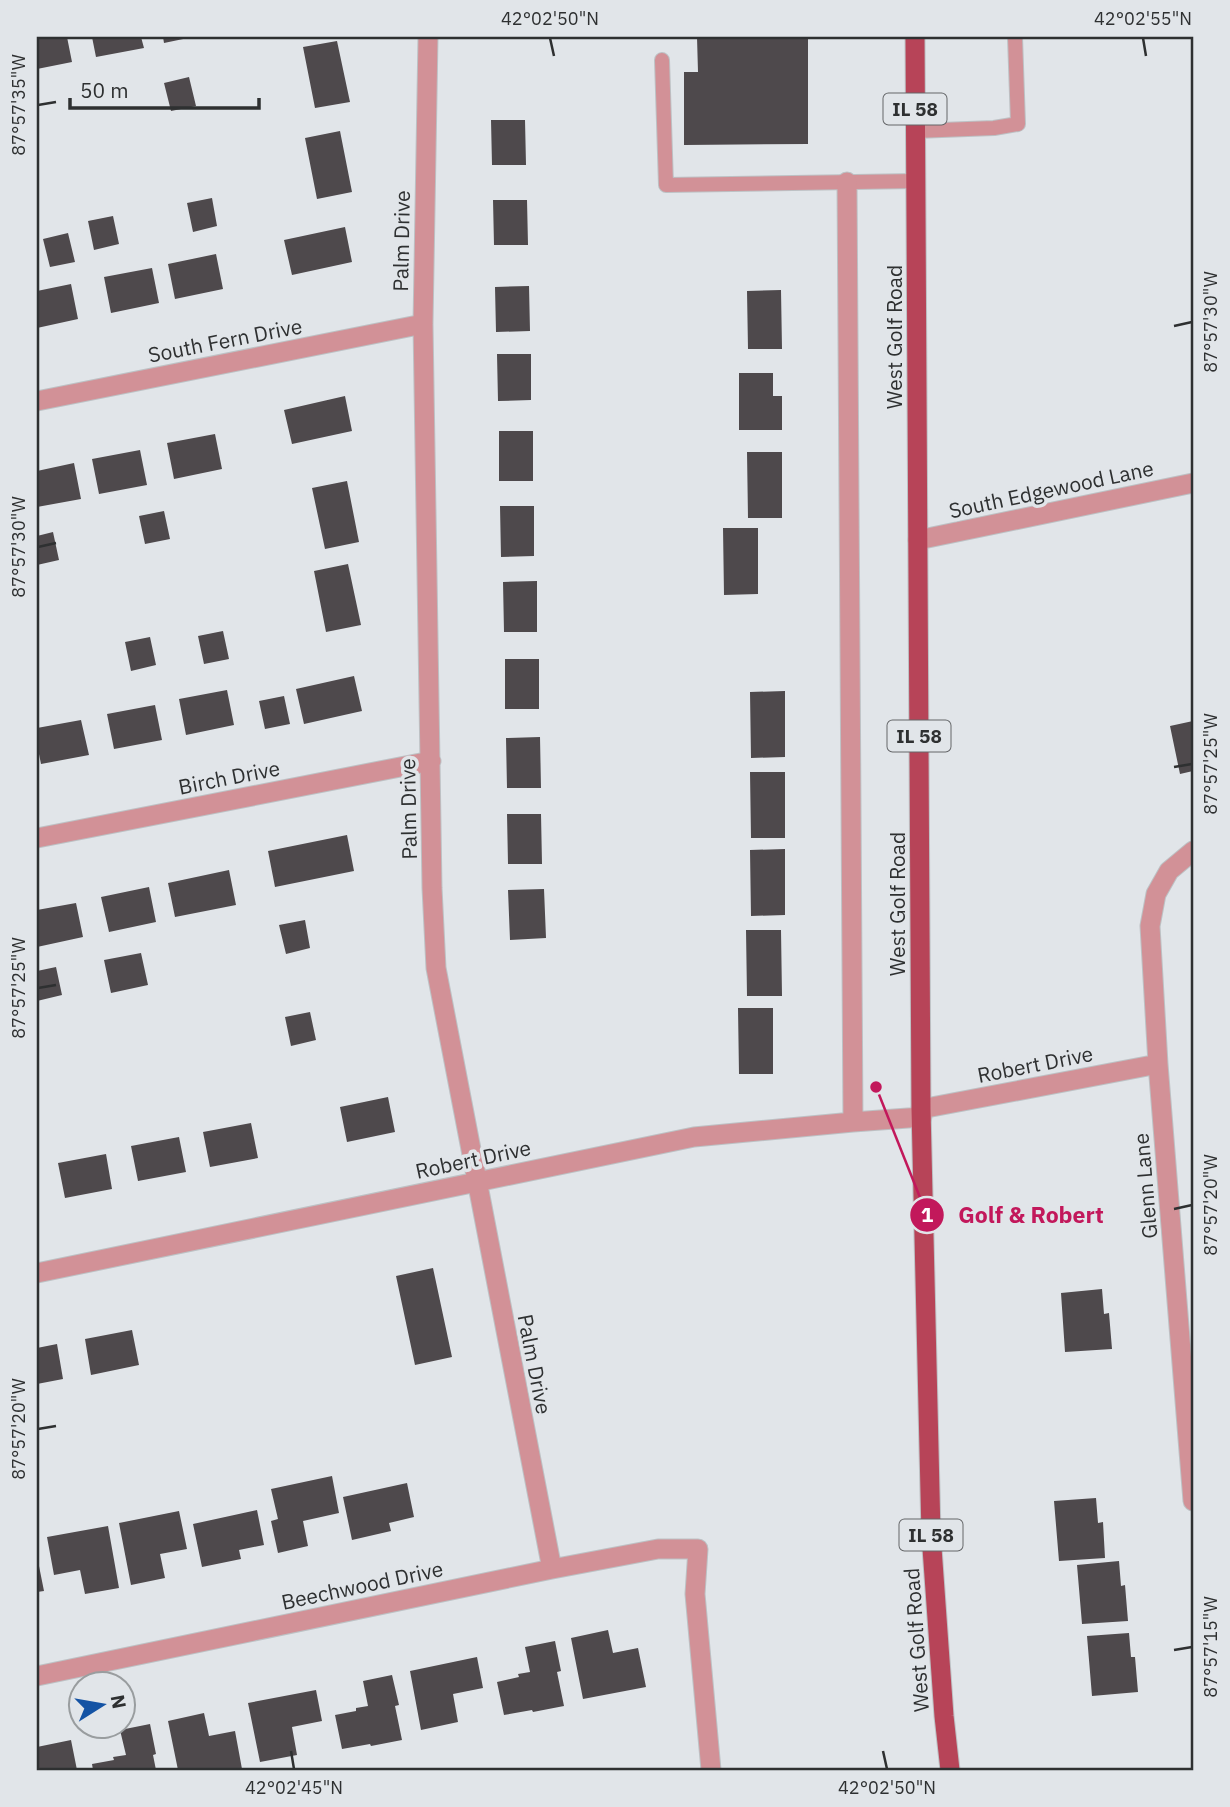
<svg xmlns="http://www.w3.org/2000/svg" width="1230" height="1807" font-family="'IBM Plex Sans',sans-serif">
	<style>
		.building { fill: #4e494c }
		.lines { fill: none; stroke-linecap: round; stroke-linejoin: round }
		.service-casing { stroke: #bdc1c4; stroke-width: 16 }
		.minor-casing { stroke: #bdc1c4; stroke-width: 21 }
		.primary-casing { stroke: #bdc1c4; stroke-width: 21 }
		.service { stroke: #d29197; stroke-width: 14 }
		.minor { stroke: #d29197; stroke-width: 19 }
		.primary { stroke: #b74458; stroke-width: 19 }
		.ticks { fill: none; stroke: #2e3031; stroke-width: 2.5 }
		.labels { text-anchor: middle; dominant-baseline: central; stroke-width: 7; stroke-linejoin: round; paint-order: stroke }
		.shield { fill: #e1e5e9; stroke: #646668; stroke-width: 2 }
		.shield-label { font-size: 19px; font-weight: bold; fill: #2e3031 }
		.street-label { font-size: 21px; fill: #2e3031; stroke: #e1e5e9 }
		.leader { fill: none; stroke: #c2185b; stroke-width: 2.5 }
		.callout-dot { fill: #c2185b; stroke: #e1e5e9; stroke-width: 2.5 }
		.mark-label { font-size: 21px; text-anchor: middle; font-weight: bold; fill: #fff }
		.callout-label { font-size: 23px; text-anchor: middle; font-weight: bold; fill: #c2185b; stroke: #e1e5e9; stroke-width: 7; stroke-linejoin: round; paint-order: stroke }
		.neatline { fill: none; stroke: #2e3031; stroke-width: 2.5 }
		.ticks-label { font-size: 18px; text-anchor: middle; fill: #2e3031 }
	</style>
	<rect width="100%" height="100%" fill="#e1e5e9"/>
	<!-- building -->
	<path class="building" d="M37 37H67L72 62 37 69Z
		M92 37H141L144 48 96 57Z
		M163 37H187L188 38 164 43Z
		M697 37H808V144L684 145V72H698Z
		M337 41 350 102 315 108 303 47Z
		M189 77 196 106 171 111 164 83Z
		M491 120H525L526 165H492Z
		M340 131 352 192 317 199 305 138Z
		M212 198 217 226 193 232 187 203Z
		M493 200H527L528 245H494Z
		M113 216 119 244 94 250 88 221Z
		M345 227 352 262 292 275 284 240Z
		M68 233 75 262 50 267 43 239Z
		M216 254 223 289 175 299 168 264Z
		M152 268 159 303 111 313 104 277Z
		M71 284 78 319 37 328V291Z
		M529 286 530 331 496 332 495 287Z
		M781 290 782 349H748L747 291Z
		M497 354H531V400L498 401Z
		M739 373H773V396H782V430H739Z
		M345 396 352 431 292 444 284 410Z
		M499 431H533V481H499Z
		M215 434 222 469 174 479 167 443Z
		M140 450 147 485 99 494 92 459Z
		M747 452H782V518H748Z
		M74 463 81 499 37 507V471Z
		M347 481 359 542 325 549 312 488Z
		M500 506H534V556L501 557Z
		M164 511 170 539 145 544 139 516Z
		M723 528H758V594L724 595Z
		M53 532 59 560 37 565V536Z
		M348 564 361 625 326 632 314 571Z
		M537 581V632H504L503 582Z
		M223 631 229 659 204 664 198 636Z
		M150 637 156 665 131 671 125 642Z
		M505 659H539V709H505Z
		M354 676 362 711 304 724 296 689Z
		M227 690 234 725 186 735 179 699Z
		M785 691V757L751 758 750 692Z
		M284 696 290 724 265 729 259 701Z
		M155 705 162 740 114 749 107 714Z
		M81 720 89 755 41 764 37 744V728Z
		M1193 721V771L1180 774 1170 726Z
		M540 737 541 788H507L506 738Z
		M750 772H785V838H751Z
		M507 814H541L542 864H508Z
		M347 835 354 871 275 887 268 851Z
		M785 849V915L751 916 750 850Z
		M229 870 236 905 175 917 168 883Z
		M149 887 156 922 109 932 101 897Z
		M544 889 546 938 510 940 508 890Z
		M76 903 83 937 37 947V910Z
		M305 920 310 948 286 954 279 925Z
		M746 930H781L782 996H747Z
		M141 953 148 985 111 993 104 960Z
		M56 967 62 995 37 1001V971Z
		M738 1008H773V1074H739Z
		M310 1012 316 1040 291 1046 285 1017Z
		M388 1097 395 1132 347 1142 340 1107Z
		M251 1123 258 1158 210 1167 203 1132Z
		M179 1137 186 1172 138 1181 131 1146Z
		M106 1154 112 1189 65 1198 58 1163Z
		M433 1268 452 1357 415 1365 396 1276Z
		M1102 1289 1104 1314 1109 1313 1112 1349 1065 1352 1061 1293Z
		M132 1330 139 1365 91 1375 85 1339Z
		M57 1344 63 1379 37 1384V1348Z
		M332 1476 339 1513 303 1521 308 1546 278 1553 271 1521 278 1519 271 1489Z
		M407 1483 414 1517 389 1523 391 1531 352 1540 343 1497Z
		M1096 1498 1098 1523 1103 1522 1105 1558 1059 1561 1054 1501Z
		M257 1510 264 1545 239 1550 241 1559 202 1567 193 1524Z
		M179 1511 187 1549 160 1554 165 1578 131 1585 119 1523Z
		M108 1526 119 1588 85 1594 80 1570 54 1575 47 1537Z
		M38 1561 44 1591 37 1592V1562Z
		M1119 1561 1121 1586 1125 1585 1128 1621 1082 1624 1077 1565Z
		M608 1630 613 1653 638 1648 646 1687 583 1699 571 1638Z
		M1129 1633 1131 1657H1135L1138 1692 1092 1696 1087 1636Z
		M555 1641 561 1671 557 1672 564 1706 533 1712 532 1710 504 1715 497 1682 519 1677 518 1674 530 1672 525 1647Z
		M477 1657 483 1688 453 1694 458 1722 421 1730 410 1671Z
		M392 1675 399 1705 395 1706 402 1740 371 1746 370 1744 342 1749 335 1715 356 1711V1708L368 1706 363 1681Z
		M316 1690 322 1721 292 1727 297 1755 260 1762 248 1703Z
		M204 1713 209 1736 235 1731 242 1769 178 1770 168 1721Z
		M150 1724 156 1754 153 1755 156 1770H93L92 1764 114 1760 113 1757 126 1755 120 1730Z
		M71 1740 77 1770H37V1747Z"/>
	<g class="lines">
		<!-- service casing -->
		<g class="service-casing">
			<path id="service" d="M662 60 666 185 916 181
				M915 131 994 128 1018 124 1015 37"/>
		</g>
		<!-- minor casing -->
		<g class="minor-casing">
			<path id="minor" d="M428 37 423 324 432 888 436 968 552 1569
				M847 182 853 1122
				M37 401 423 324
				M918 540 1193 483
				M37 838 431 761
				M1193 851 1169 871 1156 894 1150 926 1158 1064 1193 1501
				M921 1109 1158 1064
				M37 1273 694 1137 853 1122 922 1117
				M37 1676 552 1569 658 1549H698L695 1594 711 1770"/>
		</g>
		<!-- primary casing -->
		<g class="primary-casing">
			<path id="primary" d="M915 37 921 1109 931 1534 944 1716 950 1770"/>
		</g>
		<!-- service -->
		<use href="#service" class="service"/>
		<!-- minor -->
		<use href="#minor" class="minor"/>
		<!-- primary -->
		<use href="#primary" class="primary"/>
	</g>
	<!-- ticks -->
	<path class="ticks" d="M550 38 554 56M1143 38 1146 56M38 105 56 102M1174 326 1192 322M38 547 56 543M1174 767 1192 764M38 988 56 985M1174 1209 1192 1205M38 1429 56 1426M1174 1650 1192 1647M291 1751 294 1769M883 1751 887 1769"/>
	<g class="labels">
		<!-- shield labels -->
		<g class="shield">
			<rect x="883.5" y="93.5" width="63" height="31" rx="5"/>
			<rect x="887.5" y="720.5" width="63" height="31" rx="5"/>
			<rect x="899.5" y="1519.5" width="63" height="31" rx="5"/>
		</g>
		<g class="shield-label">
			<text x="915" y="109">IL 58</text>
			<text x="919" y="736">IL 58</text>
			<text x="931" y="1535">IL 58</text>
		</g>
		<!-- street labels -->
		<g class="street-label">
			<text transform="translate(401 241) rotate(-89)">Palm Drive</text>
			<text transform="translate(894 337) rotate(-90)">West Golf Road</text>
			<text transform="translate(225 340) rotate(-11)">South Fern Drive</text>
			<text transform="translate(1051 489) rotate(-12)">South Edgewood Lane</text>
			<text transform="translate(229 777) rotate(-11)">Birch Drive</text>
			<text transform="translate(408 809) rotate(-91)">Palm Drive</text>
			<text transform="translate(897 904) rotate(-90)">West Golf Road</text>
			<text transform="translate(1035 1064) rotate(-11)">Robert Drive</text>
			<text transform="translate(473 1159) rotate(-12)">Robert Drive</text>
			<text transform="translate(1145 1186) rotate(-95)">Glenn Lane</text>
			<text transform="translate(535 1364) rotate(79)">Palm Drive</text>
			<text transform="translate(362 1585) rotate(-12)">Beechwood Drive</text>
			<text transform="translate(916 1640) rotate(-94)">West Golf Road</text>
		</g>
	</g>
	<!-- callouts -->
	<path class="leader" d="M876 1087L927 1215"/>
	<g class="callout-dot">
		<circle cx="876" cy="1087" r="7"/>
		<circle cx="927" cy="1215" r="18"/>
	</g>
	<g class="mark-label">
		<text x="927" y="1222">1</text>
	</g>
	<g class="callout-label">
		<text x="1031" y="1223">Golf &amp; Robert</text>
	</g>
	<!-- border -->
	<rect width="1230" height="1807" fill="none" stroke="#e1e5e9" stroke-width="77"/>
	<!-- north arrow -->
	<g transform="translate(102 1705) rotate(79)"><circle r="33" fill="#e1e5e9" stroke="#999d9f" stroke-width="2"/>
	<path d="M0-5L12 26L0 18L-12 26Z" fill="#1453a4"/>
	<text y="-10" font-size="19" font-weight="bold" text-anchor="middle" fill="#2e3031">N</text>
	</g>
	<!-- scale -->
	<path d="M70 98v10h189v-10" fill="none" stroke="#2e3031" stroke-width="3.5"/>
	<text x="80" y="98" font-size="21" fill="#2e3031" stroke="#e1e5e9" stroke-width="5" paint-order="stroke">50 m</text>
	<rect x="38" y="38" width="1154" height="1731" class="neatline"/>
	<g class="ticks-label">
		<text x="550" y="25">42°02'50"N</text>
		<text x="1143" y="25">42°02'55"N</text>
		<text transform="translate(19 105) rotate(-90)" y="6">87°57'35"W</text>
		<text transform="translate(1211 322) rotate(-90)" y="6">87°57'30"W</text>
		<text transform="translate(19 547) rotate(-90)" y="6">87°57'30"W</text>
		<text transform="translate(1211 764) rotate(-90)" y="6">87°57'25"W</text>
		<text transform="translate(19 988) rotate(-90)" y="6">87°57'25"W</text>
		<text transform="translate(1211 1205) rotate(-90)" y="6">87°57'20"W</text>
		<text transform="translate(19 1429) rotate(-90)" y="6">87°57'20"W</text>
		<text transform="translate(1211 1647) rotate(-90)" y="6">87°57'15"W</text>
		<text x="294" y="1794">42°02'45"N</text>
		<text x="887" y="1794">42°02'50"N</text>
	</g>
</svg>
